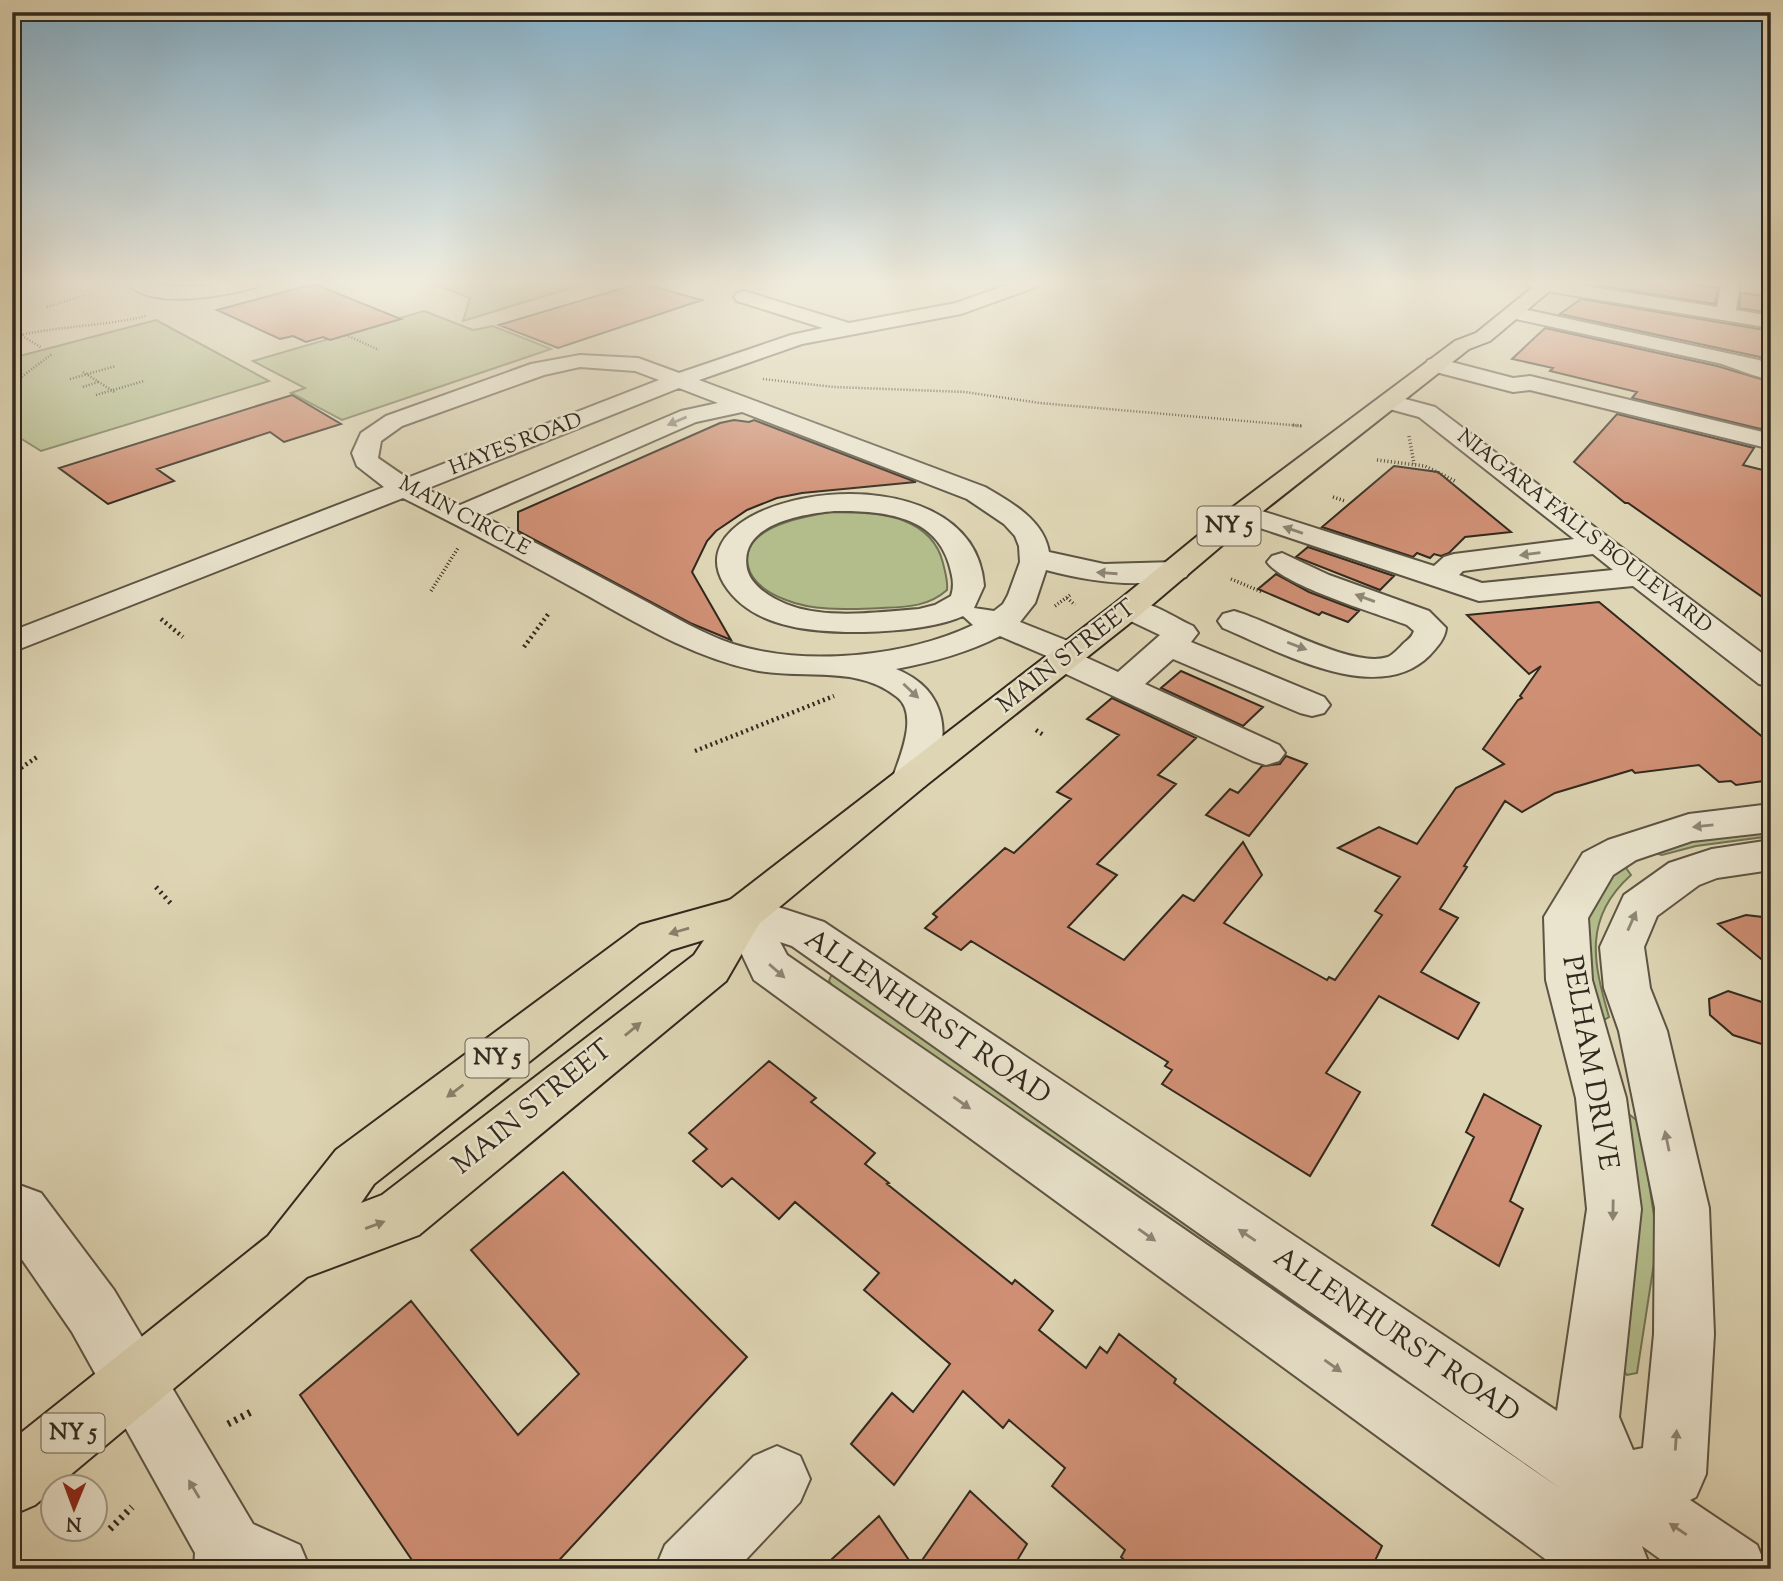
<svg xmlns="http://www.w3.org/2000/svg" width="1783" height="1581" font-family="'Sorts Mill Goudy',serif">
	<style>
		.green { fill: #b3bd8c; stroke: #727355; stroke-width: 2 }
		.building { fill: #cf8f74; stroke: #32291e; stroke-width: 2 }
		.lines { fill: none; stroke-linecap: round; stroke-linejoin: round }
		.minor-casing { stroke: #5d5444; stroke-width: 4 }
		.major-casing { stroke: #32291e; stroke-width: 4 }
		.path-far4 { stroke: #32291e; stroke-width: 2.5; stroke-dasharray: 1 2; stroke-linecap: butt }
		.path-far3 { stroke: #32291e; stroke-width: 3.5; stroke-dasharray: 1 2.5; stroke-linecap: butt }
		.path-far2 { stroke: #32291e; stroke-width: 4.5; stroke-dasharray: 2 3.5; stroke-linecap: butt }
		.path-far1 { stroke: #32291e; stroke-width: 5; stroke-dasharray: 2 4.5; stroke-linecap: butt }
		.path { stroke: #32291e; stroke-width: 7; stroke-dasharray: 2.5 5; stroke-linecap: butt }
		.minor { fill: #eae4ce; fill-rule: evenodd }
		.major { fill: #ded5b4; fill-rule: evenodd }
		.oneway { fill: #8e8676 }
		.oneway2 { fill: #887f69 }
		.labels { text-anchor: middle; dominant-baseline: central; stroke-width: 5; stroke-linejoin: round; paint-order: stroke }
		.far-street-label { font-size: 21px; fill: #32291e; stroke: #eae4ce }
		.shield { fill: #eae4ce; stroke: #696153; stroke-width: 2 }
		.shield-label { font-size: 23px; font-weight: bold; fill: #32291e }
		.street-label { font-size: 24px; fill: #32291e; stroke: #eae4ce }
		.near-street-label { font-size: 28px; fill: #32291e; stroke: #eae4ce }
	</style>
	<rect width="100%" height="100%" fill="#ded5b4"/>
	<filter id="stains"><feTurbulence type="fractalNoise" baseFrequency=".00286" numOctaves="4"/><feColorMatrix values="0 0 0 0 .2 0 0 0 0 .09 0 0 0 0 .02 0 0 0 .5 -.17"/></filter>
	<radialGradient id="worn" r=".72"><stop offset=".6" stop-color="#630" stop-opacity="0"/><stop offset="1" stop-color="#630" stop-opacity=".3"/></radialGradient>
	<!-- green -->
	<path class="green" d="M431 283H587L463 321 470 298Z
		M424 311 473 330 493 326 551 349 342 420 291 393 305 388 253 361Z
		M156 320 269 381 41 451 12 433V358Z
		M844 510C883 513 932 518 943 563 945 572 948 580 947 590 928 607 906 607 882 608 851 609 816 612 786 600 770 594 752 583 748 566 738 524 816 514 844 510Z
		M1771 825V836L1696 846 1662 855 1654 853 1685 836Z
		M1620 867 1626 868 1631 875C1583 918 1593 962 1609 1017L1602 1021 1580 971 1590 898Z
		M837 975 1457 1408 1459 1418 1450 1419 1439 1414 832 986 829 981 831 976Z
		M1630 1115 1640 1123 1654 1216V1263L1637 1373 1627 1375 1620 1368 1625 1116Z"/>
	<!-- building -->
	<path class="building" d="M640 283 702 300 558 348 499 325Z
		M1604 283H1690L1718 288 1715 304 1600 286Z
		M314 284 401 319 330 340 323 337 306 342 293 336 280 339 217 310Z
		M1741 293 1771 297V313L1739 308Z
		M1581 299 1771 331V363L1760 357 1560 314Z
		M1545 328 1717 366 1771 382V421L1765 430 1632 398 1637 392 1550 371 1553 368 1512 359Z
		M292 395 341 424 284 442 270 432 157 469 174 481 108 504 59 468Z
		M1617 414 1754 448 1743 465 1771 472V603L1628 503H1625L1574 462Z
		M734 420 749 422 754 420 916 482 802 493 777 498 747 510 716 531 707 541 692 572 731 640 690 623 518 531V512L720 423Z
		M1394 466 1438 472 1511 532 1465 537 1449 553 1441 556 1434 554 1430 558 1417 553 1413 557 1322 527Z
		M1308 547 1394 576 1380 590 1296 557Z
		M1276 574 1309 592 1359 611 1348 622 1322 612 1319 615 1258 589Z
		M1599 602 1771 744V780L1736 785 1731 781 1719 782 1699 765 1635 773 1632 770 1555 793 1522 812 1505 801 1464 866 1467 867 1440 909 1458 918 1421 972 1479 1003 1458 1039 1379 996 1326 1073 1360 1092 1310 1176 1162 1084 1172 1070 1165 1066 1168 1062 971 941 961 950 925 928 937 917 933 914 1005 848 1014 853 1071 799 1057 792 1119 735 1087 719 1112 698 1196 738 1158 775 1176 784 1097 864 1117 875 1068 927 1124 960 1183 895 1194 901 1243 842 1262 875 1224 923 1327 980 1329 977 1335 980 1382 915 1375 911 1400 877 1338 848 1379 827 1417 844 1456 788 1504 764 1483 749 1518 700 1522 698 1520 696 1541 666 1529 674 1467 615Z
		M1181 671 1263 707 1243 726 1161 688Z
		M1286 756 1307 764 1249 836 1206 815 1230 789 1238 793 1262 766 1280 764Z
		M1746 915 1771 918V967L1718 924Z
		M1728 991 1771 1005V1047L1733 1035 1710 1015 1709 999Z
		M769 1061 816 1098 811 1102 875 1153 865 1164 889 1183 887 1184 1012 1284 1015 1280 1053 1311 1039 1330 1086 1368 1100 1347 1107 1353 1119 1334 1176 1379 1174 1383 1382 1546 1371 1569H1134L1121 1557 1125 1550 1052 1486 1065 1468 1009 1420 1003 1428 963 1391 894 1485 851 1444 892 1393 913 1412 950 1364 864 1290 879 1273 795 1202 779 1219 732 1178 722 1187 693 1161 707 1149 689 1133Z
		M1484 1094 1541 1126 1510 1201 1523 1209 1499 1266 1432 1225 1474 1137 1466 1132Z
		M563 1172 747 1357 551 1569H418L300 1395 411 1301 518 1435 579 1374 471 1250Z
		M970 1491 1027 1544 1012 1569H916Z
		M879 1516 915 1569H821Z"/>
	<g class="lines">
		<!-- minor casing -->
		<g class="minor-casing">
			<path id="minor" d="M128 283 193 287 226 283H259L257 287C227 295 150 311 128 283Z
				M1012 283H1038L1036 287 961 314 802 344 699 380 985 487C1011 502 1044 520 1049 552L1104 564 1175 562 1186 565 1190 571 1186 577C1140 589 1091 582 1046 570L1035 603 1020 622 1083 647 1088 654 1085 657 1118 672 1160 635 1118 615 1113 608 1118 601C1143 595 1171 616 1193 626L1198 633 1191 642 1324 697 1330 705 1324 713 1312 716 1300 713 1173 659 1145 684 1279 745 1285 753 1279 761 1266 765 1253 761 1051 667 1046 660 1049 657 1000 636C967 653 933 662 896 669 949 690 954 741 925 786L912 790 899 786 893 777C900 756 919 714 897 697 857 664 801 680 754 670 690 656 637 623 581 592 522 559 463 528 403 498L12 652V631L384 487 357 466 352 453 361 433 386 416 531 364 580 355 638 358 679 373 791 335 823 328 737 301 734 297 737 293 744 291 849 323 956 303ZM580 367 635 371 659 380 407 478 378 458 381 441 402 426 544 375ZM679 388 718 403 681 411 460 505 426 489ZM742 412 967 499 1004 524 1015 536 1019 546 1020 562 1008 595 1003 604 994 611 974 608 984 586C974 440 667 490 724 584 739 608 763 620 790 626 831 636 924 634 963 616L973 625C905 657 805 667 733 644 703 634 675 617 647 602 592 573 538 543 482 516L696 422ZM834 511C878 511 934 513 949 564 952 575 955 584 951 596L935 605 919 609C878 612 825 620 786 604 771 598 751 586 747 569 738 524 802 514 834 511Z
				M1525 283H1568L1717 307 1722 283H1740L1736 310 1771 316V328L1534 289Z
				M1514 307 1759 360 1771 366V379C1759 379 1733 367 1718 363L1507 317 1504 313 1507 309Z
				M1436 358 1513 378 1530 376 1771 434V449L1530 390 1513 392 1428 370 1425 365 1428 360Z
				M1390 395 1435 407 1771 660V687L1759 684 1633 586 1479 601 1233 519 1229 513 1233 507 1243 505 1434 566 1444 557 1454 554 1574 539 1419 417 1382 407 1378 402 1382 397ZM1593 554 1613 570 1482 583 1459 575 1463 571Z
				M1282 553 1329 575 1429 611 1446 628C1445 639 1437 647 1430 655 1378 708 1278 651 1223 628L1218 621 1223 614 1234 611C1271 621 1352 669 1388 657 1394 654 1399 648 1404 643 1409 639 1412 637 1414 631L1407 625C1376 613 1284 586 1267 562L1272 556Z
				M1771 804V832L1692 841 1636 860 1613 875 1588 918 1592 980 1626 1098 1641 1209 1619 1417 1633 1450 1643 1448 1654 1334 1655 1208 1619 1031 1604 988 1600 947 1624 895 1669 863 1712 849 1771 840V870L1717 878 1699 885 1657 916 1644 947 1650 988 1667 1031 1709 1208 1714 1334 1706 1474 1696 1497 1690 1500 1757 1545 1767 1569H1674L1642 1546 1651 1569H1559L754 980 722 912 729 900 744 896 824 922 1557 1411 1587 1209 1576 1098 1546 980 1544 917 1583 853 1608 840 1689 814ZM780 942 792 946 1561 1489 787 955Z
				M22 1186 41 1193 114 1290 253 1524 300 1545 310 1569H194L195 1553 72 1332 12 1245V1190Z
				M777 1446 800 1456 810 1479 800 1502 737 1569H655L665 1545 754 1456Z"/>
		</g>
		<!-- major casing -->
		<g class="major-casing">
			<path id="major" d="M1538 283H1559L1490 341 1469 349 1253 519 1140 615 925 786 759 924 726 981 419 1235 307 1277 57 1486H52V1491L35 1505 12 1515V1440L268 1236 336 1150 640 925 730 900 1118 601 1233 507 1455 341 1476 333ZM704 940 694 955 382 1195 361 1203 374 1184 671 950Z"/>
		</g>
		<!-- path-far4 -->
		<path class="path-far4" d="M47 307 86 295
			M14 331 42 348
			M20 335C62 326 104 326 146 316
			M346 335 379 350
			M83 372 116 393
			M70 379 116 366
			M763 379 834 387 965 392 1040 403 1302 426
			M12 384 52 354
			M83 387 98 382
			M96 395 144 381"/>
		<!-- path-far3 -->
		<path class="path-far3" d="M1293 425 1302 426
			M1409 436 1414 464
			M1377 460 1425 466 1455 481
			M1333 497 1345 501
			M1231 579 1262 592
			M431 591 458 548
			M1067 598 1075 605
			M1055 606 1070 595"/>
		<!-- path-far2 -->
		<path class="path-far2" d="M161 619 183 637
			M524 647 549 613
			M1036 730 1045 736
			M695 751 834 696
			M12 774 37 757"/>
		<!-- path-far1 -->
		<path class="path-far1" d="M156 887 173 906"/>
		<!-- path -->
		<path class="path" d="M228 1424 251 1412
			M110 1529 132 1507"/>
		<!-- minor -->
		<use href="#minor" class="minor"/>
		<!-- major -->
		<use href="#major" class="major"/>
	</g>
	<!-- one-way arrows -->
	<defs><path id="oneway-solid" d="M-6-.8H1V-3.2L6.5 0L1 3.2V.8H-6Z" transform="scale(1.75)"/></defs>
	<g class="oneway">
		<use href="#oneway-solid" transform="translate(677 421) rotate(157)"/>
		<use href="#oneway-solid" transform="translate(1293 530) rotate(-161)"/>
		<use href="#oneway-solid" transform="translate(1530 554) rotate(173)"/>
		<use href="#oneway-solid" transform="translate(1107 573) rotate(-176)"/>
		<use href="#oneway-solid" transform="translate(1365 598) rotate(-160)"/>
		<use href="#oneway-solid" transform="translate(1297 646) rotate(21)"/>
		<use href="#oneway-solid" transform="translate(911 691) rotate(43)"/>
		<use href="#oneway-solid" transform="translate(1703 826) rotate(174)"/>
		<use href="#oneway-solid" transform="translate(1632 921) rotate(-66)"/>
		<use href="#oneway-solid" transform="translate(777 971) rotate(41)"/>
		<use href="#oneway-solid" transform="translate(962 1103) rotate(35)"/>
		<use href="#oneway-solid" transform="translate(1667 1141) rotate(-102)"/>
		<use href="#oneway-solid" transform="translate(1613 1210) rotate(91)"/>
		<use href="#oneway-solid" transform="translate(1147 1235) rotate(35)"/>
		<use href="#oneway-solid" transform="translate(1247 1235) rotate(-146)"/>
		<use href="#oneway-solid" transform="translate(1333 1366) rotate(35)"/>
		<use href="#oneway-solid" transform="translate(1676 1440) rotate(-86)"/>
		<use href="#oneway-solid" transform="translate(194 1489) rotate(-121)"/>
		<use href="#oneway-solid" transform="translate(1678 1529) rotate(-146)"/>
	</g>
	<g class="oneway2">
		<use href="#oneway-solid" transform="translate(679 931) rotate(164)"/>
		<use href="#oneway-solid" transform="translate(633 1029) rotate(-39)"/>
		<use href="#oneway-solid" transform="translate(455 1091) rotate(143)"/>
		<use href="#oneway-solid" transform="translate(375 1225) rotate(-20)"/>
	</g>
	<!-- sky -->
	<linearGradient id="sky" x2="0" y2="1"><stop stop-color="#86b6d2"/><stop offset="0.56" stop-color="#f0ecdd"/><stop offset="1" stop-color="#f0ecdd" stop-opacity="0"/></linearGradient>
	<rect width="1783" height="504" fill="url(#sky)"/>
	<g class="labels">
		<!-- far-street labels -->
		<g class="far-street-label">
			<text transform="translate(516 445) rotate(-21)">HAYES ROAD</text>
			<text transform="translate(464 517) rotate(28)">MAIN CIRCLE</text>
			<text transform="translate(1584 532) rotate(38)">NIAGARA FALLS BOULEVARD</text>
		</g>
		<!-- shield labels -->
		<g class="shield">
			<rect x="1197.5" y="506.5" width="63" height="39" rx="5"/>
			<rect x="465.5" y="1038.5" width="63" height="39" rx="5"/>
			<rect x="41.5" y="1413.5" width="63" height="39" rx="5"/>
		</g>
		<g class="shield-label">
			<text x="1229" y="526">NY 5</text>
			<text x="497" y="1058">NY 5</text>
			<text x="73" y="1433">NY 5</text>
		</g>
		<!-- street labels -->
		<g class="street-label">
			<text transform="translate(1067 657) rotate(-38)">MAIN STREET</text>
		</g>
		<!-- near-street labels -->
		<g class="near-street-label">
			<text transform="translate(927 1018) rotate(34)">ALLENHURST ROAD</text>
			<text transform="translate(1589 1063) rotate(80)">PELHAM DRIVE</text>
			<text transform="translate(533 1108) rotate(-39)">MAIN STREET</text>
			<text transform="translate(1396 1336) rotate(34)">ALLENHURST ROAD</text>
		</g>
	</g>
	<!-- margin -->
	<rect width="1783" height="1581" fill="none" stroke="#ded5b4" stroke-width="42"/>
	<rect x="14" y="14" width="1755" height="1553" fill="none" stroke="#32291e" stroke-width="3.5"/>
	<rect x="21" y="21" width="1741" height="1539" fill="none" stroke="#32291e" stroke-width="2"/>
	<!-- north arrow -->
	<g transform="translate(74 1508) rotate(181)"><circle r="33" fill="#eae4ce" stroke="#a09988" stroke-width="2"/>
	<path d="M0-5L12 26L0 18L-12 26Z" fill="#8f2418"/>
	<text y="-10" font-size="19" font-weight="bold" text-anchor="middle" fill="#32291e">N</text>
	</g>
	<rect width="100%" height="100%" filter="url(#stains)"/>
	<rect width="100%" height="100%" fill="url(#worn)"/>
</svg>
